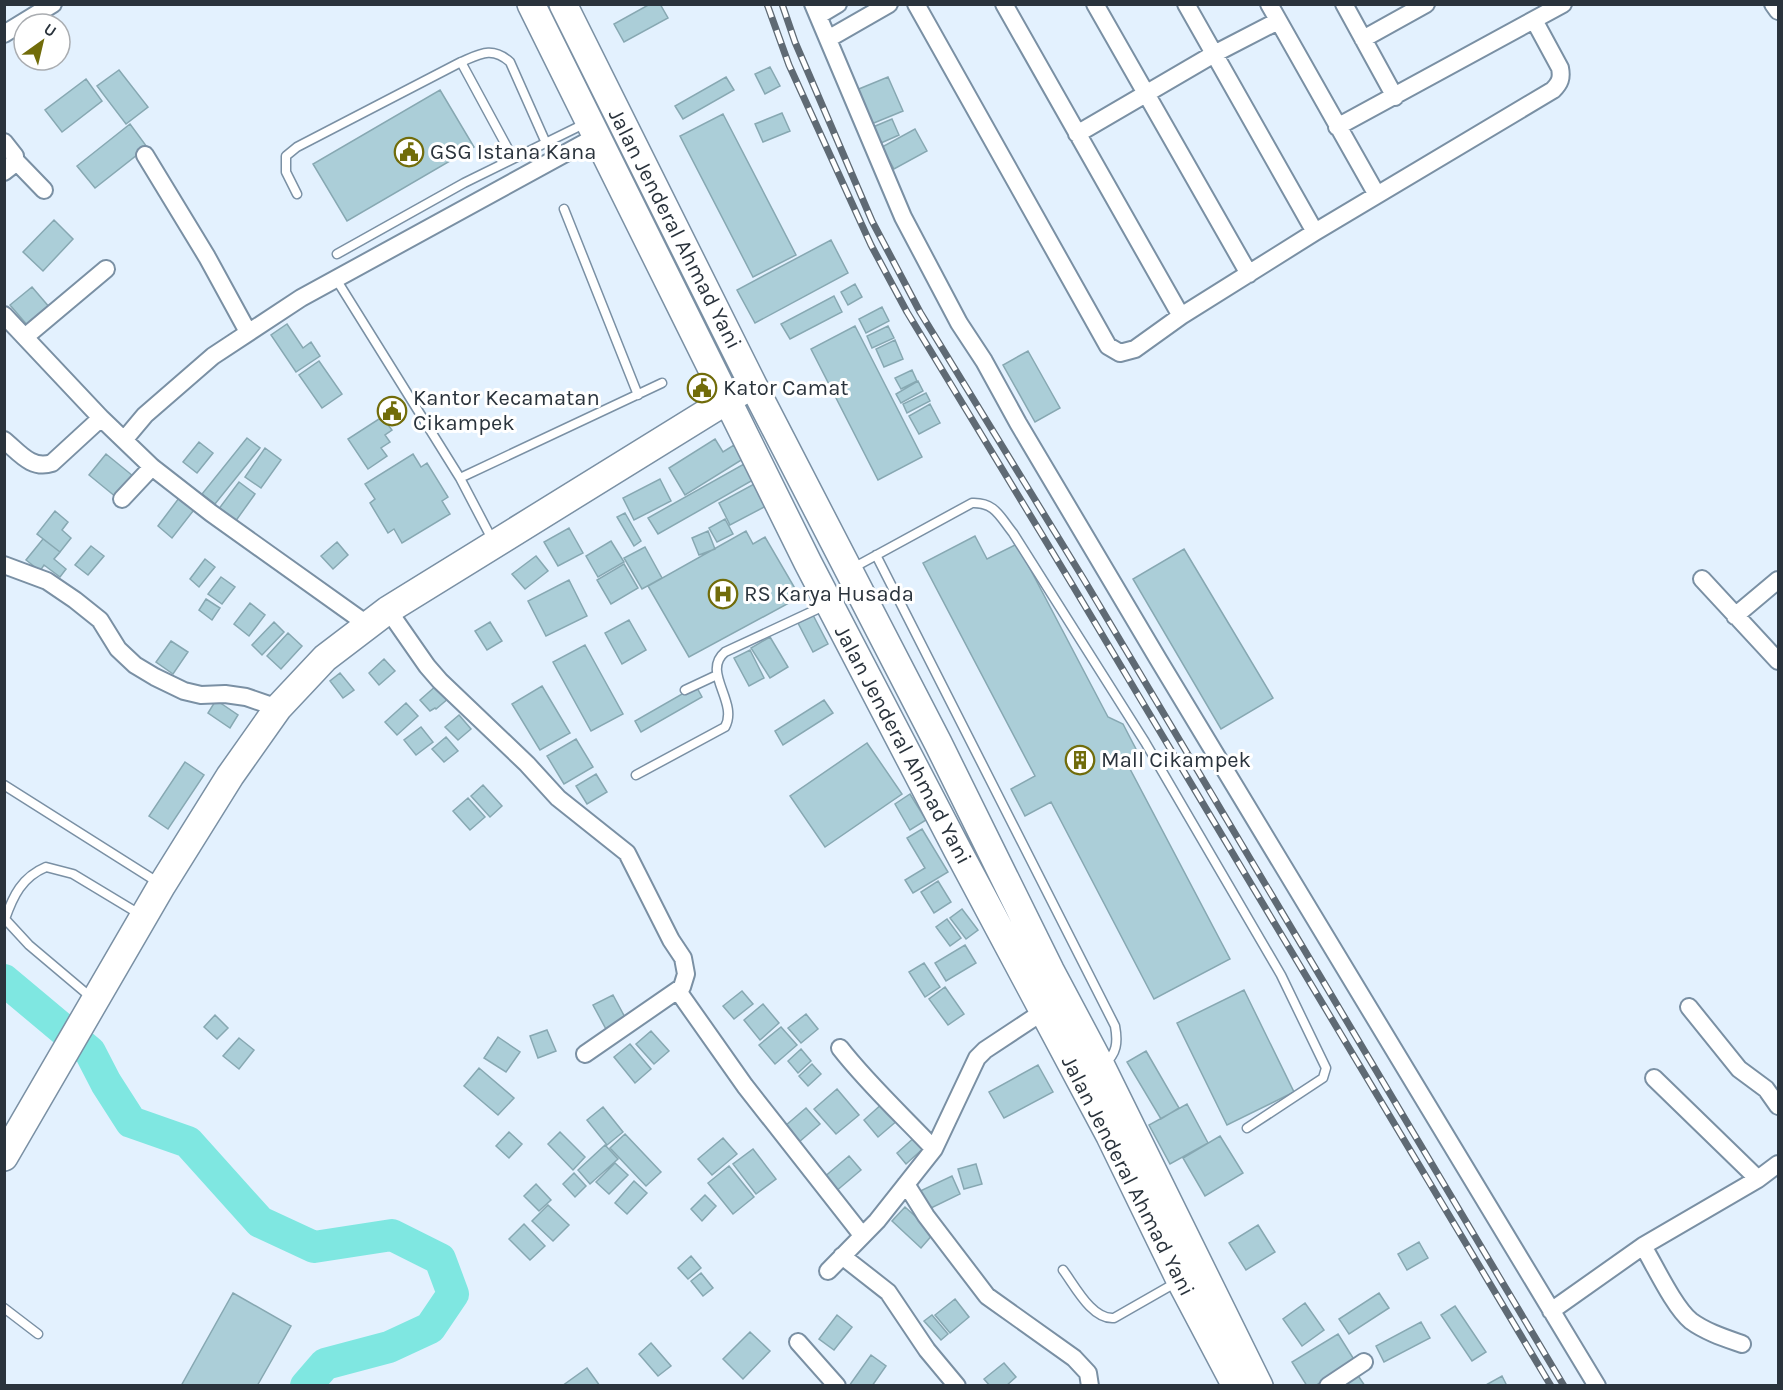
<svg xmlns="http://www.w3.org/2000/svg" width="1783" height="1390" font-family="Karla,sans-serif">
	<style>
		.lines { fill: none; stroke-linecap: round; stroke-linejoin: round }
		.river { stroke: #7fe7e1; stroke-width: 32 }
		.building { fill: #abced8; stroke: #87a8b2; stroke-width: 1.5 }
		.service-casing { stroke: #7a90a4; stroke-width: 11 }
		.minor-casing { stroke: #7a90a4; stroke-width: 20 }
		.trunk-casing { stroke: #7a90a4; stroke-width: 30 }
		.service { stroke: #fff; stroke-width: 8 }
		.minor { stroke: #fff; stroke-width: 16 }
		.trunk { stroke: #fff; stroke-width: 27 }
		.rail-casing { stroke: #5f6a74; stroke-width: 7 }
		.rail { stroke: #fff; stroke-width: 4.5; stroke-dasharray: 14; stroke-linecap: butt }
		.labels { text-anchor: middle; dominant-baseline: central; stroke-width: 6; stroke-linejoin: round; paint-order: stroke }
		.poi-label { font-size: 22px; fill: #2a333c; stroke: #fff; text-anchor: start }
		.street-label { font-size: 22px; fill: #2a333c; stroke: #fff }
	</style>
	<rect width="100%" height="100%" fill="#e3f1fe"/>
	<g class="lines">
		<!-- river -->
		<path class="river" d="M4 980 90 1052 106 1083 131 1122 188 1142 260 1222 314 1247 392 1235 440 1259 453 1294 430 1328 389 1347 325 1364 306 1386"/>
	</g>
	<!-- building -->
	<path class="building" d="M650 4H660L668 18 624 42 614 24Z
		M770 67 780 86 765 94 755 74Z
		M119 70 148 107 126 124 97 86Z
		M726 77 734 90 683 119 675 106Z
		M888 77 903 111 869 125 854 91Z
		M86 79 102 101 62 132 45 110Z
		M440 90 474 147 347 221 313 164Z
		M782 113 790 131 763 142 755 124Z
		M723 114 796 255 753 277 680 136Z
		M892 119 899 135 881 143 873 127Z
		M130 124 147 147 95 188 77 166Z
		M915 129 927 151 894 169 882 147Z
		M54 220 73 239 43 271 23 252Z
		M831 240 848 273 755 323 737 290Z
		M855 284 862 297 848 305 841 292Z
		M32 287 50 308 28 326 10 305Z
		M834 296 842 312 790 339 781 324Z
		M882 307 889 321 866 333 859 319Z
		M287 324 303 348 311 342 320 356 296 372 271 335Z
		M855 326 922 457 878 480 811 349Z
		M888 326 894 338 872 348 867 336Z
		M895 340 903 359 884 367 876 349Z
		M1028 351 1060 408 1035 422 1003 365Z
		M319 361 342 394 322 408 299 375Z
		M912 370 917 381 901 389 895 378Z
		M918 381 923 391 901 403 896 394Z
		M926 393 930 401 907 413 903 404Z
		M930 404 940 423 919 434 909 416Z
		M382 417 392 430 385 435 390 442 381 448 387 456 368 469 348 439Z
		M247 438 260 448 215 504 202 494Z
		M715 439 723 452 734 445 743 459 685 495 669 468Z
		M199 442 213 453 197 473 183 462Z
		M265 448 281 460 261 488 245 477Z
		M106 454 133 476 116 497 89 475Z
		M413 454 421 467 427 463 448 497 442 501 450 514 402 543 394 529 388 533 370 503 375 499 365 484Z
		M744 464 753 480 658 534 648 518Z
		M660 479 671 501 634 520 623 498Z
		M239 482 255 494 235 522 218 510Z
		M756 483 768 505 730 525 719 503Z
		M182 494 197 506 172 538 158 526Z
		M55 511 68 522 62 530 71 538 60 552 37 534Z
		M625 513 641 541 634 546 617 517Z
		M725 519 733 534 717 542 709 528Z
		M569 528 583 553 558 566 544 542Z
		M708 531 715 549 699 555 692 538Z
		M746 531 753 544 765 537 800 597 689 657 648 586Z
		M975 536 987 559 1017 544 1108 717 1123 724 1138 753 1129 767 1230 959 1154 999 1051 802 1025 816 1011 789 1035 776 923 563Z
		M43 539 60 552 54 559 66 569 60 577 44 565 40 571 26 560Z
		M611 541 624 562 598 577 586 556Z
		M337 542 348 555 333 569 321 556Z
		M91 546 104 556 88 575 75 565Z
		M645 547 662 578 642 589 624 558Z
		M1184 549 1273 698 1221 729 1133 579Z
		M536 556 548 571 525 589 512 574Z
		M205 559 215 567 199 587 190 579Z
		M624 564 638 588 611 604 597 580Z
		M221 577 235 587 222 604 208 594Z
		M569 580 587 616 546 636 528 601Z
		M206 599 220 608 212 620 199 610Z
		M250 603 265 615 249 636 234 624Z
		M813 615 828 644 813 652 798 623Z
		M629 620 646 650 622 664 605 633Z
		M274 622 284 632 262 655 252 645Z
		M490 622 502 641 487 650 475 631Z
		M288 633 302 646 281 669 267 656Z
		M770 637 788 667 770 678 751 648Z
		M171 641 188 652 173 674 156 662Z
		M585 645 623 714 591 731 553 662Z
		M750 650 764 678 749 686 734 658Z
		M384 659 395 671 379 685 369 673Z
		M340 673 354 690 343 698 330 681Z
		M437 685 449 698 436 709 435 708 430 711 420 700Z
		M542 686 570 733 540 750 512 704Z
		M696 686 702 697 641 732 635 721Z
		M216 700 238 715 230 728 208 713Z
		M824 700 833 713 783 745 775 731Z
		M406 703 418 716 397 735 385 722Z
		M459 715 471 729 458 740 445 727Z
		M421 727 433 742 416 755 404 740Z
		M446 737 458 751 444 762 432 749Z
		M576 739 593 767 564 784 547 756Z
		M867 743 902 794 825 847 790 796Z
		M185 762 204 775 168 829 149 816Z
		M596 774 607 792 587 804 576 786Z
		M483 785 502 806 490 817 471 796Z
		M910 794 926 820 910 830 895 804Z
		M468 798 485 817 470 830 453 811Z
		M922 829 948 872 913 893 905 880 925 868 907 838Z
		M938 881 951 902 934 913 921 892Z
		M962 909 978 930 966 939 950 918Z
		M947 919 961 938 950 946 936 927Z
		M965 945 976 963 946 981 935 963Z
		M924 963 940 987 925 997 909 972Z
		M945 987 964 1014 948 1025 929 999Z
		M1244 990 1294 1092 1227 1125 1177 1023Z
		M742 991 753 1004 734 1019 723 1006Z
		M613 995 627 1021 607 1031 593 1005Z
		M763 1004 779 1023 760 1040 744 1020Z
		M806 1014 818 1029 801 1043 788 1028Z
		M215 1015 228 1028 217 1039 204 1027Z
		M781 1027 797 1045 775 1064 759 1045Z
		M547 1030 556 1051 538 1058 530 1036Z
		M651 1031 669 1051 654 1064 636 1044Z
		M498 1037 520 1052 506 1072 484 1058Z
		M239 1038 254 1050 239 1069 223 1056Z
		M630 1044 651 1069 635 1083 614 1057Z
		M801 1049 811 1061 798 1073 788 1061Z
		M1146 1051 1179 1108 1161 1119 1127 1062Z
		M812 1064 821 1074 808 1086 799 1076Z
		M1038 1065 1053 1092 1004 1118 989 1092Z
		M479 1068 514 1098 498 1115 464 1086Z
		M837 1089 859 1115 836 1134 814 1109Z
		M883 1103 898 1120 878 1137 864 1120Z
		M1187 1104 1208 1143 1170 1164 1149 1125Z
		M603 1107 623 1132 607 1145 587 1120Z
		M806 1108 820 1124 799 1142 785 1126Z
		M509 1132 522 1144 509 1158 496 1146Z
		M560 1132 585 1157 573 1170 548 1144Z
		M625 1134 661 1172 646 1186 610 1148Z
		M916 1136 926 1146 906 1164 897 1153Z
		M1220 1136 1243 1173 1205 1196 1183 1158Z
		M723 1138 737 1154 712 1175 698 1159Z
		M605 1145 618 1159 590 1184 578 1170Z
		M753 1149 776 1179 756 1194 733 1164Z
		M849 1156 861 1170 835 1192 823 1178Z
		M615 1163 628 1175 609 1194 596 1182Z
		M976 1164 982 1184 964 1189 958 1169Z
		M729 1166 754 1197 733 1214 708 1183Z
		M574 1173 586 1186 575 1197 563 1184Z
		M952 1176 960 1194 927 1210 918 1192Z
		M634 1181 647 1193 627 1214 615 1203Z
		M536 1184 551 1200 539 1211 524 1196Z
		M705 1195 716 1206 702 1221 691 1209Z
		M548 1205 569 1225 553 1241 532 1221Z
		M905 1207 934 1233 921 1248 892 1221Z
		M524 1224 545 1246 530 1260 509 1239Z
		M1258 1225 1275 1252 1246 1270 1229 1243Z
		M1419 1242 1428 1258 1407 1270 1398 1254Z
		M691 1256 701 1268 688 1279 678 1268Z
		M701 1273 713 1288 703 1296 691 1281Z
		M233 1293 291 1326 257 1386H181Z
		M1379 1293 1389 1308 1349 1334 1339 1319Z
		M955 1299 969 1317 950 1333 935 1315Z
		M1305 1303 1324 1330 1302 1346 1283 1319Z
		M1455 1306 1486 1352 1472 1361 1441 1315Z
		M837 1315 852 1327 834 1350 819 1339Z
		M932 1315 948 1334 941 1340 924 1321Z
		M1421 1322 1430 1338 1384 1362 1376 1346Z
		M750 1332 770 1351 743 1379 723 1359Z
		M1338 1334 1355 1361 1315 1386H1307L1292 1362Z
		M651 1343 671 1366 658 1376 639 1354Z
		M871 1355 886 1366 872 1386H849Z
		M1004 1363 1016 1377 1006 1386H990L984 1379Z
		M587 1368 600 1386H562Z
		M1357 1374 1365 1386H1340Z
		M1502 1376 1507 1386H1484Z"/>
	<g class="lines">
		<!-- service casing -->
		<g class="service-casing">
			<path id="service" d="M461 62 513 158
				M297 194 286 172V156L297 147 461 62C480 54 492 46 510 62L546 143
				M564 209 638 395
				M337 254 464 183 586 123
				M336 279 460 478 493 541
				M460 478 662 383
				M876 555 1115 1026C1118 1042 1117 1054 1104 1064
				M851 569 972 503C995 502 1000 517 1013 533L1145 742 1281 975 1326 1068 1323 1078 1247 1128
				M685 690 717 675
				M636 775 725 727C739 702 701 672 725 652L826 605
				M4 785 159 883
				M93 999 29 945 5 919C13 896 22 877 46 867L73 874 141 915
				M1063 1270C1075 1286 1092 1320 1114 1318L1177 1282
				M4 1308 38 1334"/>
		</g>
		<!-- minor casing -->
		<g class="minor-casing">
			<path id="minor" d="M813 4 903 217 959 323 984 361 1018 423 1158 659 1597 1386
				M916 4 1108 346 1120 353 1135 349 1181 316 1315 232 1553 90C1560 83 1562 78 1560 68L1534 20
				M1004 4 1181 316
				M1095 4 1249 274
				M1186 4 1315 232
				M1269 4 1377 195
				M1344 4 1395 97
				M1773 4 1778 11
				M818 16 838 4
				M4 34 53 4
				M828 39 889 4
				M1363 39 1426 4
				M1337 127 1563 4
				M1077 134 1214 54 1278 21
				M4 142 15 156 13 165 4 172
				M145 155 207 257 248 332
				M15 160 44 190
				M4 315 101 418 152 467 211 513 368 625
				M25 337 106 269
				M4 440C19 452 31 470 52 463L101 418
				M124 440 145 415 213 356 301 298 597 136
				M122 499 152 467
				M4 565 47 581 75 600 100 620 118 649 135 665 155 677 184 691 201 695 225 694 246 697 278 708
				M1702 579 1778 661
				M388 610 427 666 440 681 527 764 558 798 627 853 671 940 683 958 686 974 682 987 585 1054
				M1735 616 1778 580
				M678 991 745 1086 862 1235
				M1689 1007 1739 1069 1766 1089 1778 1106
				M840 1048C868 1084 902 1115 934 1149
				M1654 1078 1758 1179
				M906 1184 926 1216 987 1296 1074 1358 1088 1373 1090 1386
				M1643 1246C1655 1266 1674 1307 1691 1321 1706 1332 1725 1338 1742 1344
				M842 1256 888 1292 927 1350 957 1386
				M828 1271 877 1221 934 1149 977 1058 985 1050 1044 1011
				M1551 1311 1643 1246 1758 1179 1778 1164
				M798 1342 837 1386
				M1328 1386 1364 1362"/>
		</g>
		<!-- trunk casing -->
		<g class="trunk-casing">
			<path id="trunk" d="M531 4 808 563 958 851 1110 1136 1180 1280 1236 1386
				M563 4 753 385 938 743 1050 970 1101 1066 1259 1386
				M4 1157 162 885 230 776 278 708 325 658 388 610 742 391"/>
		</g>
		<!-- service -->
		<use href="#service" class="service"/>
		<!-- minor -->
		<use href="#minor" class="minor"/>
		<!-- trunk -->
		<use href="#trunk" class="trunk"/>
		<!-- rail casing -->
		<g class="rail-casing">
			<path id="rail" d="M767 4 789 65 871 245 907 312 1073 586 1551 1386
				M782 4 795 42 872 221 920 312 1083 578 1564 1386"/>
		</g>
		<!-- rail -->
		<use href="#rail" class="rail"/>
	</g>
	<!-- icons -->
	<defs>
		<g id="civic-ring" transform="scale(1.5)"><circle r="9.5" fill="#fff" stroke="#716c0a" stroke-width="1.5"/><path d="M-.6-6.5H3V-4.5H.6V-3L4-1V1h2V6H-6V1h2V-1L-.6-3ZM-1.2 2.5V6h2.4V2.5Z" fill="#716c0a"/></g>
		<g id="hospital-ring" transform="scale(1.5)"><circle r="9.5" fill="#fff" stroke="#716c0a" stroke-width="1.5"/><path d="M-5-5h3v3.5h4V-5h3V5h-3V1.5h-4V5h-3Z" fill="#716c0a"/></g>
		<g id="building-ring" transform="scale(1.5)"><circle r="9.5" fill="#fff" stroke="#716c0a" stroke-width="1.5"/><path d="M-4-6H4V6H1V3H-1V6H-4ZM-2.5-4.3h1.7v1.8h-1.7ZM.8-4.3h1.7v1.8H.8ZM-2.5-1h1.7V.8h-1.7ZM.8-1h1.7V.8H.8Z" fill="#716c0a"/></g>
	</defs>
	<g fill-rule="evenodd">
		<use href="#civic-ring" x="409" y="152"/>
		<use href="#civic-ring" x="702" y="388"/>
		<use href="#civic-ring" x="392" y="411"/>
		<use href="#hospital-ring" x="723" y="594"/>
		<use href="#building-ring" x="1080" y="760"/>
	</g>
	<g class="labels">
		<!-- poi labels -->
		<g class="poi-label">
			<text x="430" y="152">GSG Istana Kana</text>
			<text x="723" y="388">Kator Camat</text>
			<text x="413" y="398">Kantor Kecamatan<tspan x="413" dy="25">Cikampek</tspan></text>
			<text x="744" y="594">RS Karya Husada</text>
			<text x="1101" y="760">Mall Cikampek</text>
		</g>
		<!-- street labels -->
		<g class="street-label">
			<text transform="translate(675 229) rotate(63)">Jalan Jenderal Ahmad Yani</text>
			<text transform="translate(903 745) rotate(62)">Jalan Jenderal Ahmad Yani</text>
			<text transform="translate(1128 1176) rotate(63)">Jalan Jenderal Ahmad Yani</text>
		</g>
	</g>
	<!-- border -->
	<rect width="1783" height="1390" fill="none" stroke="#2a333c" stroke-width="12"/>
	<!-- north arrow -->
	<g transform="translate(42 42) rotate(34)"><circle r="28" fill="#ffffff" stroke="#aaadb1" stroke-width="1.5"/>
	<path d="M0-4.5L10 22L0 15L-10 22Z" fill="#716c0a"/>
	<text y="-9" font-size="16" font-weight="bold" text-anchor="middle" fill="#2a333c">U</text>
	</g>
</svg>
